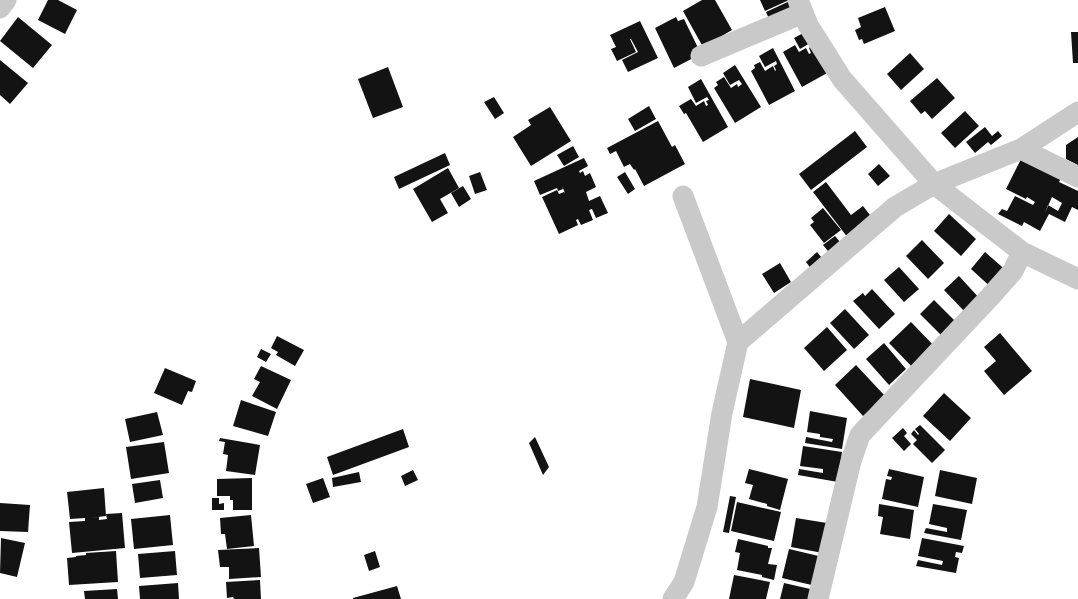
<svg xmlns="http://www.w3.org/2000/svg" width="1078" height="599" font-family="'Asap Condensed',sans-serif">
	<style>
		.building { fill: #131313; fill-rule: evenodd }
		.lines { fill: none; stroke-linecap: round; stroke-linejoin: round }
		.minor { stroke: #c9c9c9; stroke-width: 21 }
	</style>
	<rect width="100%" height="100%" fill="#fff"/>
	<!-- building -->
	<path class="building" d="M48 0H58L77 10 65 34 38 20Z
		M702 0H715L732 30 703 47 683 11Z
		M760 0H789L765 11Z
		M792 0 798 8 770 21 766 12Z
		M885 7 895 31 864 44 862 39 859 40 855 30 861 27 858 18Z
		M18 17 52 45 33 68 0 41Z
		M676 17 678 21 684 19 701 54 674 68 655 28Z
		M640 21 658 58 628 72 622 60 638 52 631 39H630L636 52 617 61 611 49 616 47 610 35Z
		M807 31 829 72 802 87 783 52 795 45 799 52 806 48 809 54 811 53 809 48 812 46 810 43 800 49 794 38Z
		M1071 32H1078V63H1073Z
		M773 48 795 91 769 105 751 71 755 68 754 65 760 62 765 71 773 66 775 71 776 70 774 66 777 64 776 61 765 67 759 56Z
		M910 53 924 69 901 90 887 74Z
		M0 60 28 83 10 104 0 95Z
		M735 65 761 107 735 123 714 88 718 85 716 82 724 77 731 88 737 84 738 87 742 84 739 80 730 85 723 73Z
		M388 67 403 107 373 118 358 79Z
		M937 78 955 98 932 119 925 111 921 114 910 101Z
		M701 79 728 127 703 142 686 113 684 114 679 106 691 99 696 106 704 101 706 106 708 105 706 101 709 100 707 97 696 103 688 87Z
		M494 97 504 113 495 119 484 102Z
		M649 106 656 119 635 131 628 119Z
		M550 107 571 141 531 166 513 137 531 125 528 120Z
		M965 111 979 126 955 148 941 133Z
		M658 121 672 147 675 145 685 164 644 186 635 169 634 170 630 164 624 167 616 151 610 154 607 148Z
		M985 127 992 136 998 131 1002 136 991 145 988 142 975 153 966 142Z
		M855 131 867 147 811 190 799 174Z
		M1078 137V165L1066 159V145Z
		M573 146 579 157 564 166 557 155Z
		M445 153 450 165 399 189 394 177Z
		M584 158 588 166 579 171 580 173 583 171 585 176 590 173 596 187 586 192 589 201 600 196 608 213 596 218 592 209 589 210 593 220 581 225 578 219 576 220 578 225 559 234 542 197 557 190 559 194 564 192 565 193 562 186 563 189 558 191 557 188 540 195 534 181Z
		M1021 159 1064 173 1059 182 1078 191V210L1072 207 1065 222 1049 214 1040 231 1024 222 1022 226 998 214 1002 209 1007 211 1015 196 1033 205 1035 202 1027 197 1026 199 1006 189ZM1052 197 1062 203 1058 211 1048 205 1045 213Z
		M879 164 890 176 878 186 868 174Z
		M448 168 459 188 440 199 448 213 432 222 413 189Z
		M480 172 487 190 475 194 469 176Z
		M625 172 635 189 628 194 617 177Z
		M826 182 851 215 863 206 873 219 848 238 813 192Z
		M463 186 471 199 459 207 451 193Z
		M823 208 841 230 824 243 810 225 814 222 811 218Z
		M949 214 976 239 961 256 934 231Z
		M835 236 845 248 833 257 823 245Z
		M922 240 944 263 928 279 906 256Z
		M817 252 827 264 815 274 806 262Z
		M985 252 1009 273 994 290 971 269Z
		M780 263 791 282 774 293 762 274Z
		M899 267 919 289 904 302 884 280Z
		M959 276 981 300 966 313 944 290Z
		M872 289 895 314 879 329 853 301 863 293 865 296Z
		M934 300 956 322 942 336 920 314Z
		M845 309 869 335 854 349 830 323Z
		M911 322 937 349 915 370 889 343Z
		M827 327 847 350 824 371 804 348Z
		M1000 333 1032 371 1004 395 984 371 996 361 984 347Z
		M277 336 304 350 295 366 276 355 278 352 271 348Z
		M884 343 906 369 889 385 866 359Z
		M261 349 271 354 266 362 257 357Z
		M856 365 885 396 863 416 835 385Z
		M261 366 291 380 277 409 252 396 260 382 254 379Z
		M165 368 196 381 192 392 188 391 182 405 154 393Z
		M750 379 801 390 794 428 743 417Z
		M944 393 971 418 950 441 923 416Z
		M241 400 276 412 268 436 233 426Z
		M810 411 847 418 842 449 805 443 806 437 832 442 833 439 820 437V434L807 432Z
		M157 412 163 435 130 442 125 419Z
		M920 425 945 450 932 463 913 444 917 440 911 434 914 430 918 435 919 434 915 429Z
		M903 428 907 433 904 436 911 444 904 451 892 438Z
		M403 429 409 447 333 475 327 457Z
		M535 437 549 467 543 475 529 443Z
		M220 438 260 445 255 475 226 471 228 455 223 454 225 442 219 441Z
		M164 442 169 473 131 479 126 447Z
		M803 446 842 452 838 482 798 475 799 469 823 473V469L800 466Z
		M749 469 788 479 780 510 767 506V504L749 499 753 485 745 483Z
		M889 469 924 477 918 507 882 499 886 479 891 480 892 477 887 476Z
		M413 470 418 480 405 486 401 476Z
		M940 470 977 478 972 504 935 496Z
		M359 472 361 482 333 487 332 478Z
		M252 478V510H233V500H230V496H217V479Z
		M323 478 330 497 313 503 306 484Z
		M160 480 163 498 135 503 132 484Z
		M104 488 106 516 90 518 99 517V520L107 519 106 514 122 513 125 548 72 553 69 522 85 521V518L70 519 67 492Z
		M730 496 736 497 729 533 723 532Z
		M212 498H219V504L224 503V510H212Z
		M737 502 781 512 774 541 731 531Z
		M0 503 30 505 28 532 0 531Z
		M879 504 914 510 910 539 880 534 883 517 878 516Z
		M933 504 967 510 961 540 924 533 926 528 947 532V528L929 524Z
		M170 515 173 545 134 549 131 519Z
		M251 515 254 546 227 549 225 534H221L220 518Z
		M796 518 833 524 828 554 791 547Z
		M1 538 25 543 17 577 0 573Z
		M922 538 964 546 962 553 956 552 955 557 959 558 956 573 916 566 918 560 942 565 943 561 918 556Z
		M738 539 768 546V548H772L768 564 777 565 774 580 762 577V575L737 570 740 553 735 552Z
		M259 548 261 577 229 579V567H220L218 550Z
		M789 549 827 558 820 587 782 578Z
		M116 551 118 582 69 585 67 558 76 557V556L86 555V553Z
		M175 551 177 575 140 578 138 554Z
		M375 551 380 567 369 571 364 555Z
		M734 575 770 582 766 599H729Z
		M260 580 261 599H234L233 597 227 598 226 582Z
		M178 583 179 599H140L139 586Z
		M784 583 819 591 817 599H780Z
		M397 586 401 599H353V598Z
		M117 589 118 599H85L84 591Z"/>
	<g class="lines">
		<!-- minor -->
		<path class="minor" d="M798 0 808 25 842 79 934 184 1022 252 1078 279
			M0 8 6 0
			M701 56 803 13
			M1021 149 1078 177
			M738 342 895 207 934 184 1021 149 1078 112
			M673 599 684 582 707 507 722 413 738 342 683 196
			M818 599 851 461 860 435 989 298 1013 271 1022 252"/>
	</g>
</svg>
